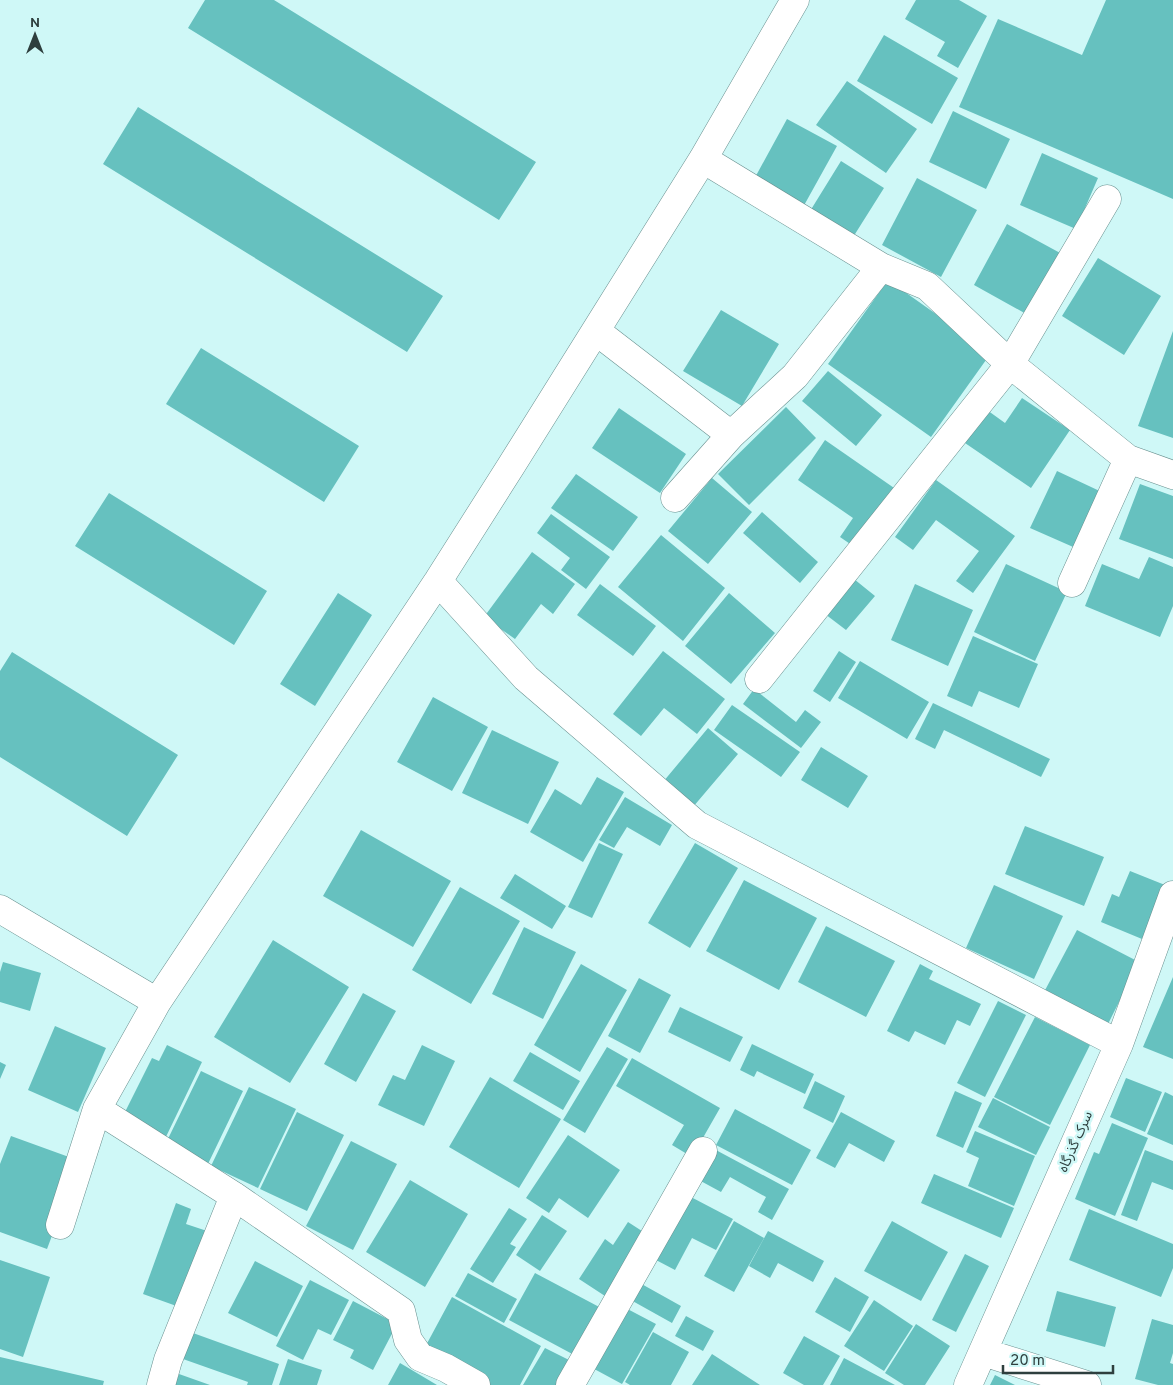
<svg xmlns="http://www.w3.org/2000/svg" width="1173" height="1385" font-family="Overpass,'Noto Sans Arabic',sans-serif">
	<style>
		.building { fill: #66c1bf }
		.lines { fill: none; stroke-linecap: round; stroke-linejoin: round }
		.minor-casing { stroke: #6a9190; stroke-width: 29 }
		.minor { stroke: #fff; stroke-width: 28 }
		.labels { text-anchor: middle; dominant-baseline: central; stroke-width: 5; stroke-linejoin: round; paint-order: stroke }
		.street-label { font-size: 14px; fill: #2e3f3e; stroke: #cff8f7 }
	</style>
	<rect width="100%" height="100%" fill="#cff8f7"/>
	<!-- building -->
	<path class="building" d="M205 0H274L536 162 499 220 188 28Z
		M916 0H959L987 16 958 68 937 56 945 42 905 19Z
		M1106 0H1173V199L959 107 998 19 1082 55Z
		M884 35 958 78 932 124 857 81Z
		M847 81 917 129 886 173 816 125Z
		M138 107 443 296 407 352 103 164Z
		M953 111 1010 139 986 189 929 162Z
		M787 119 837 146 802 209 752 183Z
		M1042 153 1098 178 1076 229 1020 205Z
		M841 161 884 188 850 242 807 216Z
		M917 178 977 210 941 277 882 245Z
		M1007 224 1062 254 1028 315 974 285Z
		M1098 258 1161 296 1124 355 1062 316Z
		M888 280 991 353 931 437 828 364Z
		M721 310 779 344 742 406 683 371Z
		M1173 331V438L1138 426Z
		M201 348 359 446 324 502 166 404Z
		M828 371 882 415 856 446 802 401Z
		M1022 398 1070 430 1031 488 965 443 987 410 1005 423Z
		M786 407 816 438 749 505 718 474Z
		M619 408 686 454 660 493 592 448Z
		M825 440 897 490 856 548 840 537 853 518 798 480Z
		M1057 471 1106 494 1080 550 1030 528Z
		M576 474 638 517 613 551 551 508Z
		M712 478 752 512 708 564 668 531Z
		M936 480 1015 536 973 593 956 581 979 551 936 520 913 550 895 537Z
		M1140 484 1173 496V559L1119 539Z
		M109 493 267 591 234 645 75 546Z
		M762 512 818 562 800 583 743 533Z
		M551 514 610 557 586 589 561 570 570 558 537 533Z
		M661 535 725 588 683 641 618 587Z
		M532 552 575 584 553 614 541 604 515 639 484 617Z
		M1149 557 1173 567V606L1160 637 1085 606 1102 564 1139 579Z
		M1006 564 1067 592 1035 661 974 632Z
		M854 579 875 596 846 630 825 614Z
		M600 584 656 626 633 656 577 615Z
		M915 584 973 610 948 666 891 640Z
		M338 593 372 615 315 706 280 684Z
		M729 593 775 633 731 684 685 646Z
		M973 636 1038 664 1019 708 979 691 972 707 947 696Z
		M663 651 725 699 697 734 664 708 641 736 613 714Z
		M839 651 856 662 830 702 813 691Z
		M12 652 178 755 127 836 0 757V671Z
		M860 661 929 702 907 739 838 698Z
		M754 689 796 722 805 710 821 722 801 748 743 704Z
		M433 697 488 727 452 791 397 762Z
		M933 703 1050 759 1041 777 944 730 935 749 915 739Z
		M732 705 800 752 781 777 714 730Z
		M708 728 738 754 693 807 663 782Z
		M492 730 559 762 528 824 462 793Z
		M821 747 868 776 848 808 801 780Z
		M597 777 624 792 583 862 530 832 555 789 581 805Z
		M625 797 672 825 660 846 627 827 614 848 599 840Z
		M1025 826 1104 857 1084 906 1005 874Z
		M361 830 451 881 413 947 323 896Z
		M599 843 623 854 592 918 568 907Z
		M695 843 738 868 690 948 648 923Z
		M1130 871 1165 885 1142 939 1101 922 1112 894 1119 897Z
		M515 874 566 906 552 929 500 898Z
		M744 880 817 918 779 990 706 951Z
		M994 885 1063 916 1034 979 966 948Z
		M460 887 520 921 471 1004 412 970Z
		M826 926 895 961 866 1017 798 982Z
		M524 927 576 952 543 1019 492 994Z
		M1077 930 1139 962 1107 1026 1043 994Z
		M273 940 349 987 290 1083 214 1037Z
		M3 962 41 973 30 1011 0 1002V972Z
		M581 964 627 990 580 1072 534 1045Z
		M920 964 933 971 929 979 981 1004 970 1026 957 1020 945 1045 915 1031 909 1042 887 1031Z
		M1173 977V1059L1143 1047Z
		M639 978 671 995 640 1053 608 1036Z
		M363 993 396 1011 356 1082 324 1064Z
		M998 1001 1026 1015 985 1097 957 1083Z
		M680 1007 743 1037 730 1062 668 1032Z
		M1035 1017 1090 1045 1050 1125 994 1097Z
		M55 1026 106 1048 78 1112 28 1090Z
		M752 1044 814 1074 805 1094 757 1071 754 1077 740 1070Z
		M167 1045 202 1062 163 1143 120 1122 152 1058 159 1061Z
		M422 1045 455 1061 424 1126 378 1105 393 1075 405 1080Z
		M607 1047 628 1059 585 1133 563 1120Z
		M530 1052 580 1081 563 1110 513 1081Z
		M632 1058 720 1108 692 1157 672 1145 684 1125 616 1086Z
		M0 1062 6 1065 0 1079Z
		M201 1071 243 1091 207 1166 165 1145Z
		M490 1077 561 1119 519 1188 449 1147Z
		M1126 1078 1162 1092 1145 1132 1110 1117Z
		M815 1081 845 1096 833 1123 803 1108Z
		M249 1087 296 1109 258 1188 211 1166Z
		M955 1091 982 1103 963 1148 936 1136Z
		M1165 1092 1173 1096V1145L1147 1134Z
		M993 1098 1050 1127 1036 1155 978 1127Z
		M735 1109 811 1150 792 1185 716 1145Z
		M297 1112 344 1135 307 1211 260 1189Z
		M841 1112 895 1141 884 1162 849 1143 835 1168 816 1158Z
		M1112 1123 1148 1138 1115 1216 1075 1199 1094 1152 1099 1154Z
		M975 1131 1035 1156 1014 1206 968 1186 979 1158 966 1152Z
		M568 1135 620 1170 588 1218 559 1198 549 1213 526 1198Z
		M11 1136 80 1161 47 1249 0 1232V1164Z
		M351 1141 397 1164 353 1250 306 1226Z
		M714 1149 789 1189 772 1220 758 1212 766 1197 730 1177 721 1192 697 1179Z
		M1145 1150 1173 1161V1190L1152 1182 1137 1221 1121 1215Z
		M934 1174 1014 1208 1001 1238 921 1203Z
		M410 1180 468 1214 425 1287 366 1252Z
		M689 1196 733 1219 716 1250 692 1238 675 1270 656 1260Z
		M176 1203 191 1209 186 1224 210 1232 182 1308 143 1294Z
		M509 1208 527 1219 510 1244 516 1247 493 1283 470 1269Z
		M1089 1209 1173 1244V1268L1161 1297 1069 1260Z
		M542 1215 567 1231 540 1271 516 1255Z
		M734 1221 764 1238 734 1292 704 1276Z
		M892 1221 948 1252 921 1301 864 1271Z
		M628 1222 645 1233 605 1296 579 1279 605 1239 613 1245Z
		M768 1231 824 1261 813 1282 778 1263 770 1278 749 1266Z
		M965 1254 989 1266 956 1332 932 1320Z
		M0 1260 50 1277 23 1357 0 1349Z
		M255 1261 303 1286 277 1337 228 1313Z
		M468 1273 517 1299 504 1323 455 1296Z
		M535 1273 603 1309 576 1356 509 1320Z
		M835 1277 869 1297 850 1332 815 1312Z
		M310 1280 349 1300 331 1335 318 1329 303 1360 276 1346Z
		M638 1282 681 1306 672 1323 629 1299Z
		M1057 1291 1116 1307 1105 1347 1046 1331Z
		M452 1297 541 1346 520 1385H489L424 1349Z
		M874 1300 913 1326 884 1371 844 1346Z
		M353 1301 397 1324 373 1370 350 1358 354 1350 333 1340Z
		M618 1304 656 1324 622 1384 585 1364Z
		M686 1316 714 1331 703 1351 675 1336Z
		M1152 1319 1173 1325V1353L1170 1363 1173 1364V1385H1158L1135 1379Z
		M916 1324 950 1346 925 1385H904L885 1373Z
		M653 1332 689 1352 671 1385H630L625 1382Z
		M193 1333 279 1364 272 1385H247L248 1382 183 1359Z
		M804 1336 840 1356 823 1385H804L783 1373Z
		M545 1348 575 1363 563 1385H523Z
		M712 1354 760 1385H692Z
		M0 1357 104 1381 103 1385H0Z
		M844 1358 895 1385H830Z
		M288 1359 322 1370 317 1385H279Z
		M400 1363 437 1385H388Z
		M179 1374 210 1385H175Z
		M995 1375 1015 1385H990Z"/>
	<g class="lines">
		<!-- minor casing -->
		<g class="minor-casing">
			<path id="minor" d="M703 159 881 267 927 286 1010 364 1128 459 1173 475
				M596 331 731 435
				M675 498 731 435 795 376 881 267
				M438 581 526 678 697 825 1119 1044
				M1072 583 1128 459
				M759 679 1010 364 1107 199
				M0 909 157 1002
				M97 1109 234 1196 401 1311 408 1340 420 1357 446 1368 476 1385
				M60 1225 97 1109 157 1002 438 581 511 466 703 159 795 0
				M983 1352 1087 1385
				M161 1385 168 1360 234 1196
				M570 1385 703 1151
				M968 1385 1119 1044 1173 895"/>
		</g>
		<!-- minor -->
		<use href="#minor" class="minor"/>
	</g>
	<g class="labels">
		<!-- street labels -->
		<g class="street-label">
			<text transform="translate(1076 1142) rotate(-66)">سرک گذرگاه</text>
		</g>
	</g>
	<!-- north arrow -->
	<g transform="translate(35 35)" stroke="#cff8f7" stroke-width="4" paint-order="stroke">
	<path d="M0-4L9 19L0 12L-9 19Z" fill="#2e3f3e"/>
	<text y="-8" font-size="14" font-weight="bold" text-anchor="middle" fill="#2e3f3e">N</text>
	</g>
	<!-- scale -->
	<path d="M1003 1365v8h110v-8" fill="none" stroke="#2e3f3e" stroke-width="2.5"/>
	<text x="1010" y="1365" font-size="15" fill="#2e3f3e" stroke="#cff8f7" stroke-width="4" paint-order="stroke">20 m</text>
</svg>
